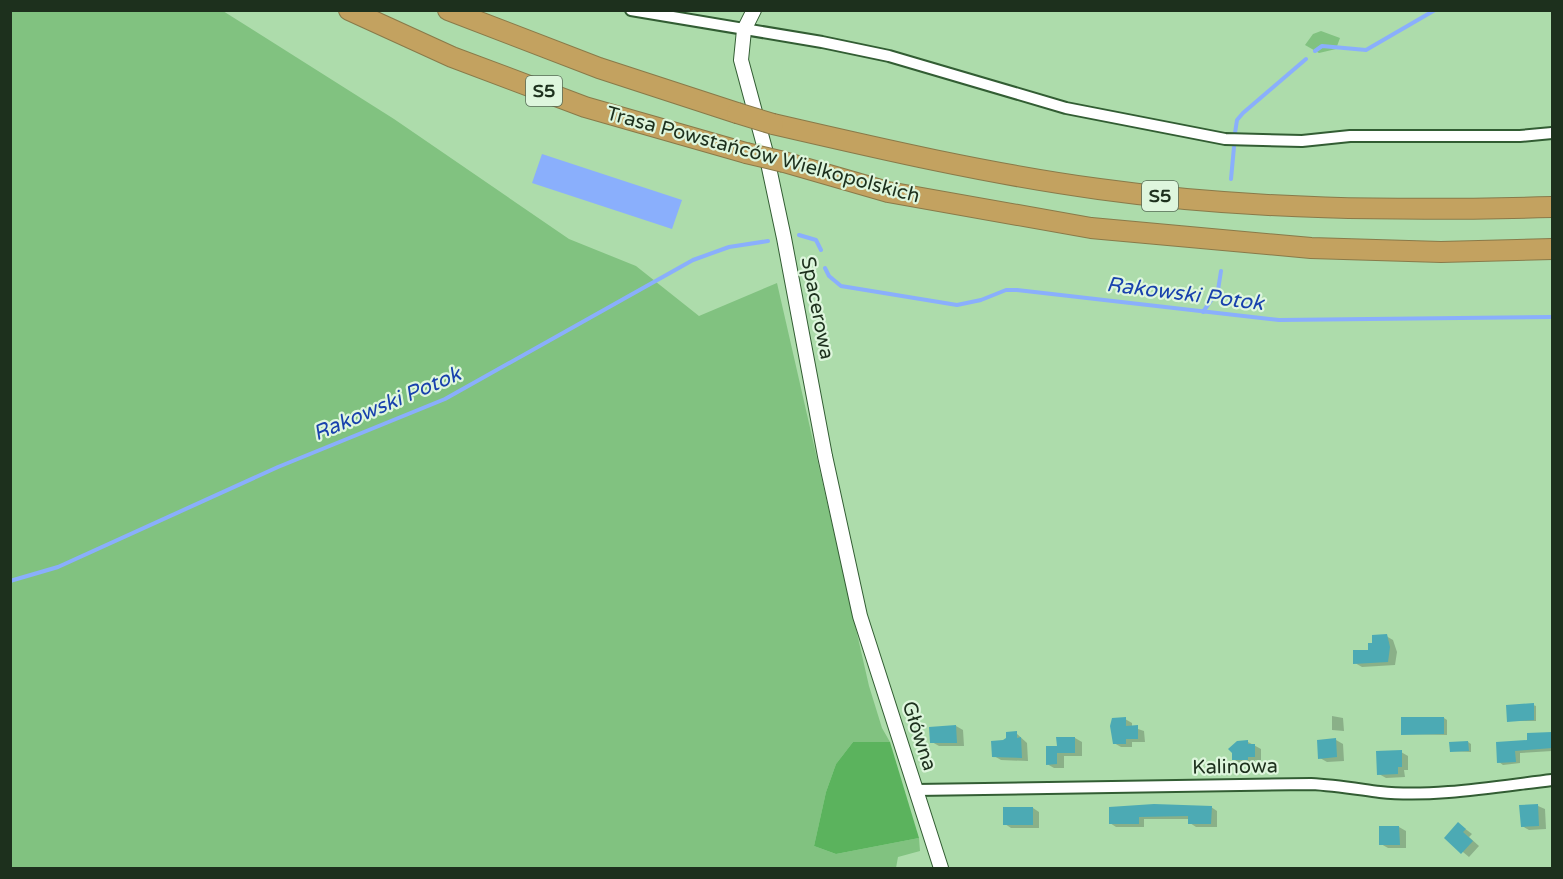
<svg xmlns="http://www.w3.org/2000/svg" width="1563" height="879" font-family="'Varela Round',sans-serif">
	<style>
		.green { fill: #81c280 }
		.forest { fill: #5bb35d }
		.water { fill: #8aaffc }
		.shadow { fill: #0003 }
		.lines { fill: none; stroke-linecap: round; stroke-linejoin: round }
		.stream { stroke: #8aaffc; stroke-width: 4 }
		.building { fill: #4caab4 }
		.minor-casing { stroke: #325d33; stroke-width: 14 }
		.tertiary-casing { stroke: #325d33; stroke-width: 16 }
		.motorway-casing { stroke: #897a49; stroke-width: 22 }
		.minor { stroke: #fff; stroke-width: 10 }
		.tertiary { stroke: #fff; stroke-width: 14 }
		.motorway { stroke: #c3a260; stroke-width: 20 }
		.motorway-bridge-casing { stroke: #897a49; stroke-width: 22; stroke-linecap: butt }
		.motorway-bridge { stroke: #c3a260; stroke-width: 20 }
		.labels { text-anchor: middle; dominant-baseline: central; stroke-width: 4.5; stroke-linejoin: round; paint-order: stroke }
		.shield { fill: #def6dd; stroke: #576b57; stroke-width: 1.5 }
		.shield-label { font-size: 18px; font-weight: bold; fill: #1d301d }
		.street-label { font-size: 20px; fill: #1d301d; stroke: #def6dd }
		.water-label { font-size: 21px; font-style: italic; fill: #1841ad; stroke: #def6dd }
	</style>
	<rect width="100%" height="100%" fill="#addcab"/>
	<!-- green -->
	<path class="green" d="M10 11H223L394 119 569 239 636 266 699 316 777 283 869 686 882 728 890 742H853L836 764 826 792 814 846 836 854 919 838 920 851 898 857 896 868H11Z
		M1321 31 1340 38 1336 49 1319 53 1305 45 1313 34Z"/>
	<!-- forest -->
	<path class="forest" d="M853 742H890L919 838 836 854 814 846 826 792 836 764Z"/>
	<!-- water -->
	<path class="water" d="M542 154 682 200 672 229 532 183Z"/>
	<!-- shadow -->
	<path class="shadow" d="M1386 636 1393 640 1397 652 1395 665 1362 667 1355 663Z
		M1533 705 1536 706V721H1509Z
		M1332 716 1343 718 1344 731 1332 730Z
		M1444 718 1447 720V735L1402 734Z
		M1125 719 1132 723V727L1144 731 1145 742H1132V747H1121L1114 743Z
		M956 726 963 730 964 746H939L932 742Z
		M1016 733 1027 743 1028 761 1001 760 994 756Z
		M1552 733V751L1520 753V763L1503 765 1499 762 1529 741V735Z
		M1075 738 1082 742V756H1064V768H1054L1047 764 1058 747Z
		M1336 740 1343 744 1344 761 1327 762 1320 758Z
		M1248 742 1261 749V760H1255V763H1240L1233 759Z
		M1468 742 1471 744V752L1451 751Z
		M1401 752 1408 756V770H1404L1405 777 1386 778 1379 774Z
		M1538 806 1545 809 1546 829 1529 830 1522 826Z
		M1211 807 1217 811V827H1196L1190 823V819H1144V827H1116L1110 823V808Z
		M1033 808 1039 812V828H1011L1005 824Z
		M1459 824 1472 834 1469 837 1479 846 1469 857 1446 838Z
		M1399 827 1406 831V848H1388L1381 844Z"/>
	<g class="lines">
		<!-- stream -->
		<path class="stream" d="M1315 51 1322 46 1366 50 1435 10
			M1235 133 1237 120 1243 113 1306 59
			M1231 179 1234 147
			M799 235 816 240 821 250
			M825 268 829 276 841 286 957 305 981 300 1006 290H1017L1279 320 1552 317
			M1203 312 1218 290 1221 271
			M10 581 58 567 278 467 445 399 693 260 729 247 768 241"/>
	</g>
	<!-- building -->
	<path class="building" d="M1387 634 1390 647 1388 662 1353 664V650H1368V643H1372V635Z
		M1534 703V720L1507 722 1506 705Z
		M1126 717V726L1138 725V739H1126V744H1113L1110 726 1112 718Z
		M1401 717H1444V734L1401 735Z
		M956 725 957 743H930L929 727Z
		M1017 731V738L1021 737 1022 758 992 757 991 741 1003 740 1006 738V732Z
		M1552 732V748L1515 751 1516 762 1497 763 1496 742 1527 740V733Z
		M1056 737H1075V753H1057V764L1046 765V746H1057Z
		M1336 738 1337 757 1318 759 1317 740Z
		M1248 740V744H1255V757H1248V760H1232V753L1228 749 1237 741Z
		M1468 741 1469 751 1450 752 1449 742Z
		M1402 750V767H1398V774L1377 775 1376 751Z
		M1154 804 1212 806 1211 824H1188V816L1139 817V824H1109V807Z
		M1538 804 1539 826 1521 827 1519 805Z
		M1003 807H1033V825H1003Z
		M1458 822 1466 829 1463 832 1473 841 1461 854 1444 838Z
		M1379 826H1399L1400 845H1379Z"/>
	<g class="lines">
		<!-- minor casing -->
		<g class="minor-casing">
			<path id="minor" d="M631 10 822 42 889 56 1066 108 1225 139 1302 141 1350 136H1520L1552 133
				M916 790 1311 784C1334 785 1357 789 1380 792 1433 798 1500 786 1552 780"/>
		</g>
		<!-- tertiary casing -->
		<g class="tertiary-casing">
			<path id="tertiary" d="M754 10 744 30 741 60 765 149 784 238 825 456 860 616 941 868"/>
		</g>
		<!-- motorway casing -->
		<g class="motorway-casing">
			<path id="motorway" d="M349 10 452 57 585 107 746 153
				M448 10 599 68 737 113
				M773 124C881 149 989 174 1099 189 1249 210 1401 211 1552 207
				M784 162 888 192 1091 228 1311 248 1441 252 1552 249"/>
		</g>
		<!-- minor -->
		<use href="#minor" class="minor"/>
		<!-- tertiary -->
		<use href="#tertiary" class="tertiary"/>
		<!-- motorway -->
		<use href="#motorway" class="motorway"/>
		<!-- motorway-bridge casing -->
		<g class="motorway-bridge-casing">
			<path id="motorway-bridge" d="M737 113 773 124
				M746 153 784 162"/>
		</g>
		<!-- motorway-bridge -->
		<use href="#motorway-bridge" class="motorway-bridge"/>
	</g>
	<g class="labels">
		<!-- shield labels -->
		<g class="shield">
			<rect x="526" y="76" width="36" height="30" rx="4.5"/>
			<rect x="1142" y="181" width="36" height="30" rx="4.5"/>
		</g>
		<g class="shield-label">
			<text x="544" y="91">S5</text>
			<text x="1160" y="196">S5</text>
		</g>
		<!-- street labels -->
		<g class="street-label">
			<text transform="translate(763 155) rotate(15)">Trasa Powstańców Wielkopolskich</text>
			<text transform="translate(817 308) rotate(79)">Spacerowa</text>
			<text transform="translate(919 736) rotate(72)">Główna</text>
			<text transform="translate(1235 767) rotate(-1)">Kalinowa</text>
		</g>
		<!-- water labels -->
		<g class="water-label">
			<text transform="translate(1185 294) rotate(7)">Rakowski Potok</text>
			<text transform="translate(387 404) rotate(-23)">Rakowski Potok</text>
		</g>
	</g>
	<!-- border -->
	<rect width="1563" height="879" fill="none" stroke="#1d301d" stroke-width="24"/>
</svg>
